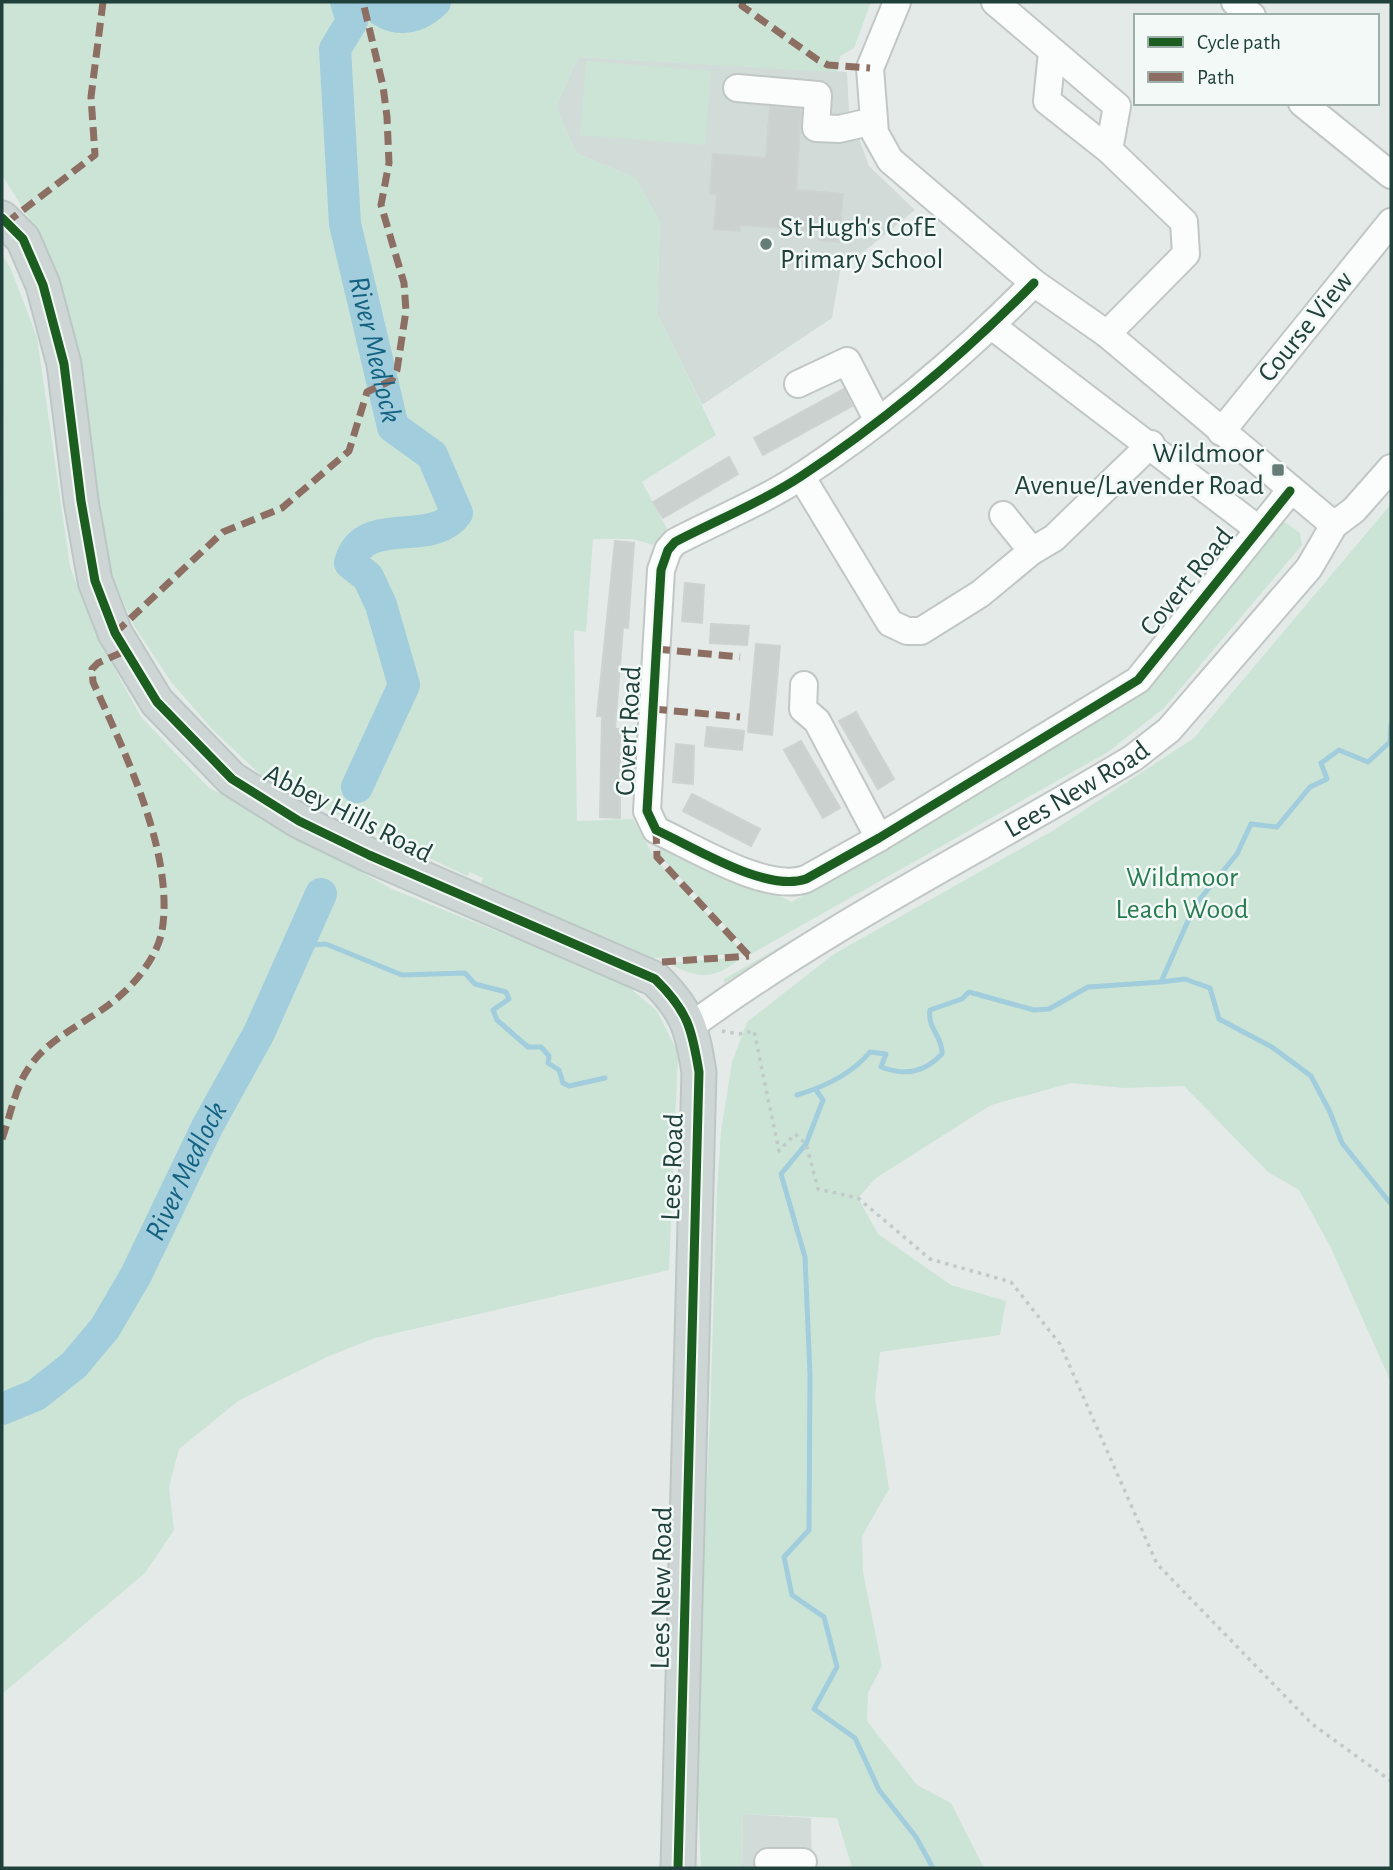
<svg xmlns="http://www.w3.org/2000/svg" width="1393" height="1870" font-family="'Alegreya Sans',sans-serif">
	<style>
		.built { fill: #d1dcd8 }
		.green { fill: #cce4d6 }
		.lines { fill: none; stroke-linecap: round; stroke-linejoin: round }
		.stream { stroke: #a1cddd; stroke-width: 5 }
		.river { stroke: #a1cddd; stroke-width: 32 }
		.building { fill: #cbd1cf; stroke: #cdd3d1; stroke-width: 2 }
		.minor-casing { stroke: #c1c7c5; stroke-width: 30 }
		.major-casing { stroke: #bcc7c5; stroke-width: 37 }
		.path { stroke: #c0cac8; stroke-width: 3.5; stroke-dasharray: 3.5 5; stroke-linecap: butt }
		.minor { stroke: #fbfcfc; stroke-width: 26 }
		.major { stroke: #cdd6d5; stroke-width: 33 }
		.quiet { stroke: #8d6e63; stroke-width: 7; stroke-dasharray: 14 7; stroke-linecap: butt }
		.cycleway-casing { stroke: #f2f9f6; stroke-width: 13 }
		.cycleway { stroke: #1b5e20; stroke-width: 9 }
		.poi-dot { fill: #657c78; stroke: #f2f9f6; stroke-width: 2.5 }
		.labels { text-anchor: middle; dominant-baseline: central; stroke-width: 5; stroke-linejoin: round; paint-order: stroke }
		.poi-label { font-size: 28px; fill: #20403b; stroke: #f2f9f6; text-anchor: start }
		.street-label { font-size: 28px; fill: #20403b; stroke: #f2f9f6 }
		.park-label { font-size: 28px; fill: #267b51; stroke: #f2f9f6 }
		.water-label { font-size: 30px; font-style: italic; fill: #146281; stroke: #f2f9f6 }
	</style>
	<rect width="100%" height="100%" fill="#e4eae8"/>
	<!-- built -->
	<path class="built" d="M578 57 847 72 849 111 869 166 915 210 840 271 832 318 702 405 657 313 660 222 635 178 576 153 556 107Z
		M743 1814 811 1818 812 1868H742Z"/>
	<!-- green -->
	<path class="green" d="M2 2H871L854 48 840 56 837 72 578 57 556 107 576 153 635 178 660 222 657 313 716 435 642 482 667 529 653 545 633 539H593L586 632 574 630 577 821 633 819 655 859 745 954 650 958 481 883 483 878 470 872 467 876 267 781 213 730 171 682 135 627 110 572 59 286 29 218 2 175Z
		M586 61 711 71 705 145 580 135Z
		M2 255 10 267 37 337 70 567 96 635 141 717 208 787 392 889 623 982 657 1011 678 1053 669 1270 375 1338 329 1356 238 1401 179 1449 169 1487 174 1530 145 1573 2 1694V543C7 448 2 351 2 255Z
		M1391 504V1382L1330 1246 1299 1190 1268 1172 1184 1086 1124 1088 1071 1083 991 1105 876 1178 858 1198 878 1234 951 1285 1006 1301 1000 1335 880 1352 875 1397 889 1489 862 1536 863 1572 882 1666 868 1693 867 1721 917 1785 951 1803 984 1868H852L837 1818 743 1814 742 1868H701L695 1725 710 1420 717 1190 721 1132 732 1062 747 1022 834 954 1054 830 1194 738Z
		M1283 521 1300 533 1302 545 1164 708 1108 752 751 954 660 856V838L792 902 1141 685Z
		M1292 566 1295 569 1167 717 1116 758 724 983V979L1113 755 1165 714Z
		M743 957C713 980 700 980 668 963Z"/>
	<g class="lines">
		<!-- stream -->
		<path class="stream" d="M294 955 306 954 311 945 326 944 402 975 465 973 475 984 506 992 509 999 493 1010 497 1020 528 1047H541L549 1056 548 1063 559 1070 563 1083 569 1086 605 1078
			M1161 982 1185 979 1210 988 1219 1019 1272 1047 1311 1076 1330 1112 1342 1143 1391 1204
			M816 1090 823 1100 806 1144 781 1174 805 1257 810 1375 809 1530 784 1557 792 1595 824 1617 837 1667 814 1709 855 1738 879 1790 916 1837 933 1868
			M797 1095C824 1087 852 1074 870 1052L886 1054 881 1067C905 1076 924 1073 942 1054 943 1037 927 1028 930 1010L962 999 969 992 1034 1010 1049 1009 1088 987 1161 982 1195 905 1237 854 1251 824 1277 827 1310 787 1327 779 1321 763 1339 750 1368 762 1390 742 1391 725"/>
		<!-- river -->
		<g class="river">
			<path id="s1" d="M346 2 352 21 335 49 345 224 393 427 432 455 457 513C432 549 363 513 350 563L368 577 381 605 404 685 357 787"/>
			<path d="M372 2C391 23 415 21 435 2"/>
			<path id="s2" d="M2 1409 36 1395 74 1365 105 1328 136 1275 207 1127 259 1033 321 894"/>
		</g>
	</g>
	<!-- building -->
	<path class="building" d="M770 107 801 110 796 190 843 194 839 242 819 240 820 231 740 225V231L714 229 717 194H710L713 154 766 158Z
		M844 389 852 406 763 455 754 438Z
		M729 457 738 474 663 518 653 502Z
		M615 541 634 543 628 628 623 627 615 729H620V818L600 817 602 716H597Z
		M685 583 704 585 702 623 682 621Z
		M711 624 749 626 747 645 710 643Z
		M756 644 780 646 772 735 748 732Z
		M856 712 894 779 878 789 839 721Z
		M707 727 744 731 742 750 705 746Z
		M801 741 840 808 823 818 784 750Z
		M676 744 694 746 693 784 673 782Z
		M692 794 760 829 751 846 683 811Z"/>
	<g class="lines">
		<!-- minor casing -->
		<g class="minor-casing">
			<g id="minor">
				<path d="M897 2 870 68 875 133 890 160 1034 283 1107 334 1334 525"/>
				<path d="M995 2 1117 106 1109 150 1184 222 1186 254 1107 334"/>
				<path d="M1235 2 1252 16"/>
				<path d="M1052 52 1047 101 1109 150"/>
				<path d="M737 88 818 95 816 128 839 129 874 121"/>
				<path d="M1302 103 1391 175"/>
				<path d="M1034 283C964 354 886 420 803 475 764 501 717 520 675 542L668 550 661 570 647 811 656 830C694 847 766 893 806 879L879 838 1138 680 1290 491"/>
				<path d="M992 326 1258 529"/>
				<path d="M798 384 847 361 878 421"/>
				<path d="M1221 432 1391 222"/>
				<path d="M801 476 890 623 907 631H921L980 594 1032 551 1054 538 1151 444"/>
				<path d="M1003 515 1032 551"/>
				<path d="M804 685 803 709 817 721 879 838"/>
				<path id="s3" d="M691 1026C830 924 986 847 1133 758L1169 730 1309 568 1334 525 1354 510 1391 468"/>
				<path d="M768 1862H803"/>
			</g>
		</g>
		<!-- major casing -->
		<g class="major-casing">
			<path id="major" d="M2 218 23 239 43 285 64 364 81 501 95 581 115 633 157 702 232 779 299 821 369 855 655 979C688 1011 692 1029 699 1072L678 1868"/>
		</g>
		<!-- path -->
		<path class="path" d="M722 1031 739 1034 754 1031 779 1151 795 1134 806 1144 818 1189 858 1198 930 1259 1011 1282 1060 1344 1157 1564 1312 1724 1391 1781"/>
		<!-- minor -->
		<use href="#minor" class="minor"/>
		<!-- major -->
		<use href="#major" class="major"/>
		<!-- quiet -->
		<path class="quiet" d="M743 2 742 6 818 60 828 65 870 68
			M6 223 95 155 91 97 103 2
			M115 633 223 532 282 508 349 451 367 392 392 380 397 370 406 311 404 283 381 205 389 163 387 117 383 86 363 2
			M656 649 740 657
			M653 709 740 717
			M656 830 657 857 752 959
			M662 962 749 956
			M2 1139C10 1117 15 1088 28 1069 49 1035 95 1020 123 993 140 978 158 953 162 931 175 854 124 751 93 682L92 669 98 663 125 651"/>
		<!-- cycleway casing -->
		<g class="cycleway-casing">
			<path id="cycleway" d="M2 218 23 239 43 285 64 364 81 501 95 581 115 633 157 702 232 779 299 821 369 855 655 979C688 1011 692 1029 699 1072L678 1868
				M1034 283C964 354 886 420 803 475 764 501 717 520 675 542L668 550 661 570 647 811 656 830C694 847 766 893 806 879L879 838 1138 680 1290 491"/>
		</g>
		<!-- cycleway -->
		<use href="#cycleway" class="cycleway"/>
	</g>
	<!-- markers -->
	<g class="poi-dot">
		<circle cx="766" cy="244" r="7"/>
		<rect x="1271" y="463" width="14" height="14" rx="3.5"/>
	</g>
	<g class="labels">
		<!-- poi labels -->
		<g class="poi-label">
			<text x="780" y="228">St Hugh's CofE<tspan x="780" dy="32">Primary School</tspan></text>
			<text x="1264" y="454" text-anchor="end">Wildmoor<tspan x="1264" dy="32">Avenue/Lavender Road</tspan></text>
		</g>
		<!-- street labels -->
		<g class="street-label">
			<text transform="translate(1306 327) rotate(-51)">Course View</text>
			<text transform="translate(1187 582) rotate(-51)">Covert Road</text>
			<text transform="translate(629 731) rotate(-87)">Covert Road</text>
			<text stroke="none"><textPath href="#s3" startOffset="453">Lees New Road</textPath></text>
			<text transform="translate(348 814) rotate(27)">Abbey Hills Road</text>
			<text transform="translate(673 1167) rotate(-88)">Lees Road</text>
			<text transform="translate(662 1588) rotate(-89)">Lees New Road</text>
		</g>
		<!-- park labels -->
		<g class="park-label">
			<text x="1182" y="878">Wildmoor<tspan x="1182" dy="32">Leach Wood</tspan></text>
		</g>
		<!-- water labels -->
		<g class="water-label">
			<text stroke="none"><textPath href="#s1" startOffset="357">River Medlock</textPath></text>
			<text stroke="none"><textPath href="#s2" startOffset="310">River Medlock</textPath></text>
		</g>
	</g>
	<!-- border -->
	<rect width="1393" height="1870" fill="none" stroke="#20403b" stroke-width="7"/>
	<!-- legend -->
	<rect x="1134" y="14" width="245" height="91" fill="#f2f9f6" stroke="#9eafab" stroke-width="2"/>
	<rect x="1148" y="37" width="35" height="10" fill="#1b5e20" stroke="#9eafab" stroke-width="2"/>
	<text x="1197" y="49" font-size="21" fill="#20403b">Cycle path</text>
	<rect x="1148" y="72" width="35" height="10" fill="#8d6e63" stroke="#9eafab" stroke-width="2"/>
	<text x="1197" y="84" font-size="21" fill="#20403b">Path</text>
</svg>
